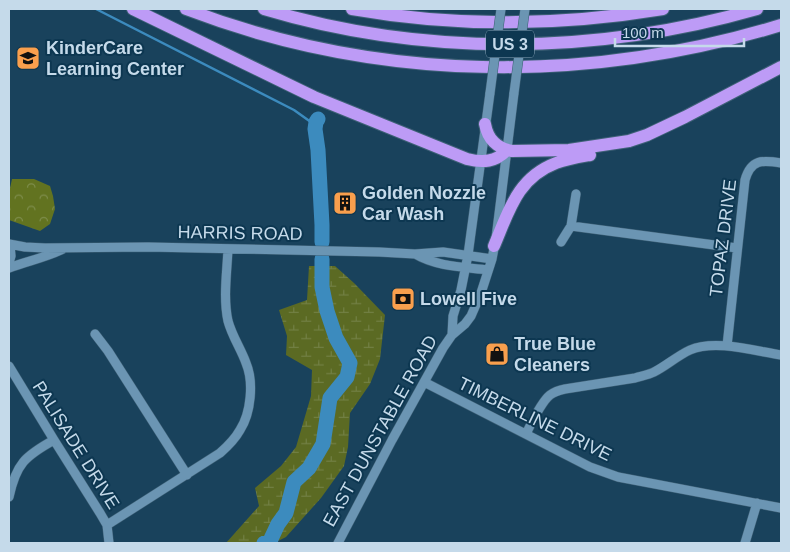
<svg xmlns="http://www.w3.org/2000/svg" width="790" height="552" font-family="Helvetica,sans-serif">
	<style>
		.forest { fill: url(#forest-crowns) }
		.wetland { fill: url(#wetland-marsh) }
		.lines { fill: none; stroke-linecap: round; stroke-linejoin: round }
		.stream { stroke: #3c8bbe; stroke-width: 2.5 }
		.river { stroke: #3c8bbe; stroke-width: 15 }
		.minor-casing { stroke: #3f6177; stroke-width: 10 }
		.highway-casing { stroke: #3f6177; stroke-width: 14 }
		.minor { stroke: #6b95b3; stroke-width: 9 }
		.highway { stroke: #bd9bf6; stroke-width: 12 }
		.minor-bridge-casing { stroke: #3f6177; stroke-width: 10; stroke-linecap: butt }
		.minor-bridge { stroke: #6b95b3; stroke-width: 9 }
		.labels { text-anchor: middle; dominant-baseline: central; stroke-width: 4; stroke-linejoin: round; paint-order: stroke }
		.shield { fill: #0d3751; stroke: #8ea9bc; stroke-width: 1 }
		.shield-label { font-size: 16px; font-weight: bold; fill: #c5daea }
		.poi-label { font-size: 18px; font-weight: bold; fill: #c5daea; stroke: #0d3751; text-anchor: start }
		.street-label { font-size: 18px; fill: #c5daea; stroke: #0d3751 }
	</style>
	<defs>
		<pattern id="forest-crowns" width="20" height="18" patternUnits="userSpaceOnUse" patternTransform="scale(1.25)"><rect width="20" height="18" fill="#627320"/><path d="M2 6a3 3 0 1 1 6 0M12 15a3 3 0 1 1 6 0" fill="none" stroke="#7e8d4b"/></pattern>
		<pattern id="wetland-marsh" width="20" height="14" patternUnits="userSpaceOnUse" patternTransform="scale(1.25)"><rect width="20" height="14" fill="#5b6a23"/><path d="M1 5h8M5 5V1M11 12h8M15 12V8" fill="none" stroke="#717f43"/></pattern>
	</defs>
	<rect width="100%" height="100%" fill="#19425c"/>
	<!-- forest -->
	<path class="forest" d="M12 179H34L50 186 53 196 55 209 50 224 40 231 9 220V193Z"/>
	<!-- wetland -->
	<path class="wetland" d="M309 266H335L354 283 385 315 380 359 370 384 350 413 348 447 344 466 321 498 286 537 274 543H226L259 506 255 488 281 466 296 447 311 396 312 370 286 355 287 336 279 310 307 300Z"/>
	<g class="lines">
		<!-- stream -->
		<path class="stream" d="M96 9 294 110 315 125"/>
		<!-- river -->
		<path class="river" d="M318 119 316 122 315 129 318 150 322 225V242
			M264 543 270 541 278 524 286 513 294 482 309 468 323 444 330 398 347 377 350 363 336 338 327 311 322 287V259"/>
		<!-- minor casing -->
		<g class="minor-casing">
			<path id="minor" d="M571 226 737 248
				M561 242 571 226 576 194
				M9 244 25 247 45 248 148 247 379 252 415 254 443 252 492 259
				M415 254C437 267 464 267 488 270
				M9 263 11 256 10 245
				M9 268C27 261 45 258 63 249
				M95 334 108 351 187 475
				M452 335 453 316 461 290 468 255 490 93
				M727 346 745 180C751 159 762 160 781 163
				M9 366 54 440 100 513 107 525 109 543
				M424 382 590 467 618 477 781 508
				M526 434C531 424 541 402 550 395 554 392 560 390 565 389L635 378C641 376 648 375 654 372 666 366 677 356 690 350 715 339 755 351 781 355
				M9 497C16 464 25 456 54 440
				M107 525 220 453C228 446 235 439 240 430 251 413 254 382 246 363 241 349 232 336 228 321 223 298 227 272 228 249
				M338 543 392 440 443 348 452 335 465 324 471 316 481 293 492 259 496 238 514 93
				M745 543 757 503"/>
		</g>
		<!-- highway casing -->
		<g class="highway-casing">
			<path id="highway" d="M133 9 314 97 467 159C483 163 496 162 507 150
				M186 9C377 82 586 85 781 25
				M264 9C424 57 597 55 757 9
				M352 9C454 27 560 26 663 9
				M485 124C488 140 497 148 512 151L569 150 629 141 647 135 685 117 781 67
				M494 246C509 211 517 178 556 163 567 159 579 157 590 155"/>
		</g>
		<!-- minor -->
		<use href="#minor" class="minor"/>
		<!-- highway -->
		<use href="#highway" class="highway"/>
		<!-- minor-bridge casing -->
		<g class="minor-bridge-casing">
			<path id="minor-bridge" d="M490 93 501 9
				M514 93 525 9"/>
		</g>
		<!-- minor-bridge -->
		<use href="#minor-bridge" class="minor-bridge"/>
	</g>
	<!-- icons -->
	<defs>
		<g id="school-square" transform="scale(1.25)"><rect x="-9" y="-9" width="18" height="18" rx="4" fill="#f99f4d" stroke="#0d3751"/><path d="M0-5L7-2L0 1L-7-2ZM-4 1L0 2.5L4 1V4Q0 6-4 4Z" fill="#111"/></g>
		<g id="building-square" transform="scale(1.25)"><rect x="-9" y="-9" width="18" height="18" rx="4" fill="#f99f4d" stroke="#0d3751"/><path d="M-4-6H4V6H1V3H-1V6H-4ZM-2.5-4.3h1.7v1.8h-1.7ZM.8-4.3h1.7v1.8H.8ZM-2.5-1h1.7V.8h-1.7ZM.8-1h1.7V.8H.8Z" fill="#111"/></g>
		<g id="bank-square" transform="scale(1.25)"><rect x="-9" y="-9" width="18" height="18" rx="4" fill="#f99f4d" stroke="#0d3751"/><path d="M-6-4H6V4H-6ZM0-2.3a2.3 2.3 0 1 0 0 4.6a2.3 2.3 0 1 0 0-4.6Z" fill="#111"/></g>
		<g id="shop-square" transform="scale(1.25)"><rect x="-9" y="-9" width="18" height="18" rx="4" fill="#f99f4d" stroke="#0d3751"/><path d="M-5-2.5h2.3a2.7 3.5 0 0 1 5.4 0H5L5.5 6h-11ZM-1.5-2.5h3a1.5 2.3 0 0 0-3 0Z" fill="#111"/></g>
	</defs>
	<g fill-rule="evenodd">
		<use href="#school-square" x="28" y="58"/>
		<use href="#building-square" x="345" y="203"/>
		<use href="#bank-square" x="403" y="299"/>
		<use href="#shop-square" x="497" y="354"/>
	</g>
	<g class="labels">
		<!-- shield labels -->
		<rect class="shield" x="486" y="30.5" width="48" height="27" rx="4"/>
		<g class="shield-label">
			<text x="510" y="44">US 3</text>
		</g>
		<!-- poi labels -->
		<g class="poi-label">
			<text x="46" y="48">KinderCare<tspan x="46" dy="21">Learning Center</tspan></text>
			<text x="362" y="193">Golden Nozzle<tspan x="362" dy="21">Car Wash</tspan></text>
			<text x="420" y="299">Lowell Five</text>
			<text x="514" y="344">True Blue<tspan x="514" dy="21">Cleaners</tspan></text>
		</g>
		<!-- street labels -->
		<g class="street-label">
			<text transform="translate(240 233) rotate(1)">HARRIS ROAD</text>
			<text transform="translate(723 238) rotate(-83)">TOPAZ DRIVE</text>
			<text transform="translate(535 419) rotate(26)">TIMBERLINE DRIVE</text>
			<text transform="translate(380 431) rotate(-61)">EAST DUNSTABLE ROAD</text>
			<text transform="translate(76 445) rotate(58)">PALISADE DRIVE</text>
		</g>
	</g>
	<!-- border -->
	<rect width="790" height="552" fill="none" stroke="#c5daea" stroke-width="20"/>
	<!-- scale -->
	<path d="M615 38v8h129v-8" fill="none" stroke="#c5daea" stroke-width="2.5"/>
	<text x="622" y="38" font-size="15" fill="#c5daea" stroke="#0d3751" stroke-width="4" paint-order="stroke">100 m</text>
</svg>
